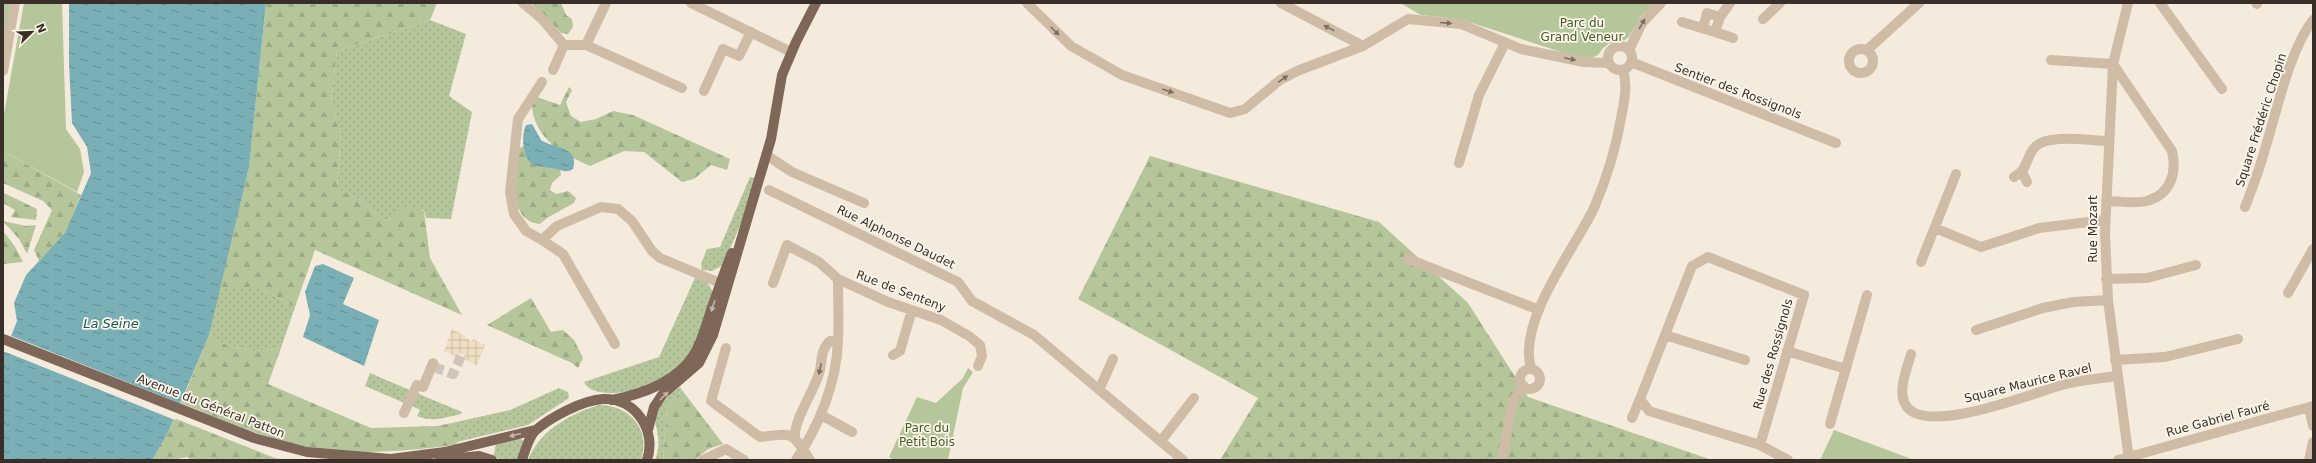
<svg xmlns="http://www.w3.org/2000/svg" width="2316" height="463" font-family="'DejaVu Sans',sans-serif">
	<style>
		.grass { fill: url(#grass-dots) }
		.forest { fill: url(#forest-firs) }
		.park { fill: #b5c69b }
		.plaza { fill: url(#plaza-grid) }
		.water { fill: url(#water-ripples) }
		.pier { fill: #f5ebdd }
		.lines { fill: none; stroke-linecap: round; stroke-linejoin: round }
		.minor-tunnel { stroke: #d0c5b9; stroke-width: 10; stroke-dasharray: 10 5; stroke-linecap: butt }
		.minor { stroke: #cfbca7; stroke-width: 10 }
		.major { stroke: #7e6758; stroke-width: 10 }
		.oneway { fill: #7d6e61 }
		.oneway2 { fill: #c3b5a8 }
		.labels { text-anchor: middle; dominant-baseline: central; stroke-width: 3.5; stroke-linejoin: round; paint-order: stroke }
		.park-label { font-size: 12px; fill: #465b29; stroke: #fcf5ea }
		.street-label { font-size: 12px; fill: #3a2f28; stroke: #fcf5ea }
		.water-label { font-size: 13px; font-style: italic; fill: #195761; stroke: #fcf5ea }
	</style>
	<defs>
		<pattern id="grass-dots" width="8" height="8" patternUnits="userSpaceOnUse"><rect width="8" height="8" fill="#b5c69b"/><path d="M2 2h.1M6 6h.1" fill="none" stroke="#9caa86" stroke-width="1.8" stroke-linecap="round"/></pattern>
		<pattern id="forest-firs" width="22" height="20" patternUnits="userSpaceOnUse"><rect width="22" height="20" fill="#b5c69b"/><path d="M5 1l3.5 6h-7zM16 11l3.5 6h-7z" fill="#9caa86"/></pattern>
		<pattern id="plaza-grid" width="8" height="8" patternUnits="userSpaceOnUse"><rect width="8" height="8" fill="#eedec2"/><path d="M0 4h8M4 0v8" fill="none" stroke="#cdbfa7"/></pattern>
		<pattern id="water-ripples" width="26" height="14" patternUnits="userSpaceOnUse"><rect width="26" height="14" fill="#79afb5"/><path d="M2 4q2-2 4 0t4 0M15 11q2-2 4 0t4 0" fill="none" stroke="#648f93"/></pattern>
	</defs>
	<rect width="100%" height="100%" fill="#f5ebdd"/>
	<!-- grass -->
	<path class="grass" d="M430 20 466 34 449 96 472 112 451 219 426 218 424 210 394 217 386 221 360 200 337 189 341 134 331 101 337 51Z
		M750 177 755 178 742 221 723 265 712 271 702 270 701 264 707 249 720 247Z
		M695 278 707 282 715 295C710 307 699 349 692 356 686 363 665 382 656 385 640 391 593 401 584 382L659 357Z
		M219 288H260L295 307 281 348C257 353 229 350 209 335Z
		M370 373 412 391 407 404 365 386Z
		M680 387 682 390 667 407 663 460H655C669 425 634 421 680 387Z
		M559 388 568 392 569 398 528 425 457 442 460 436 452 423 510 410Z
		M414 392 462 412 461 414C447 417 432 423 417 416L420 410 409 404Z
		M599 405C630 405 651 429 641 460H528C540 430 570 414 599 405Z
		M520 438 523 441 517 460H500L494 455 496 443Z"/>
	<!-- forest -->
	<path class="forest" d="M266 3H437L430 20 337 51 331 101 341 134 337 188 360 200 386 221 394 217 403 206 424 211 430 258 462 315 315 250 295 307 260 288H219L249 167Z
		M532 3H561L566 15 572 19 573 27 568 34 561 33Z
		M569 87 572 90 566 102 571 116 581 122 596 119 613 111 633 115 730 159 727 170 711 165 694 179 682 182 644 152 624 151 590 166C556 151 531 136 531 95L560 105Z
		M525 145 559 162 561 175 552 183 550 190 556 194 568 191 576 198 574 203 547 218 540 224C536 223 531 223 528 220 508 207 516 169 518 149Z
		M3 151 81 195 65 234 39 261 34 250 52 210 43 201 3 183Z
		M1150 156 1379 222 1468 303 1528 397 1712 460H1220L1258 398 1078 299Z
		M4 193 37 209 36 220 11 217 15 210 3 203Z
		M3 221 26 226 36 225 27 254 19 239Z
		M3 231 14 245 23 262 3 264Z
		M531 298 551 332 563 330 574 340 583 358 578 368 572 363 487 325Z
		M209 335C229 350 257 353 281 348L268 384 371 428 437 426 452 423 460 436 456 445C407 451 357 456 307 447 264 439 221 419 181 403Z
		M682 390 723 444 708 449 695 460H663L667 407Z
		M174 418 275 458 286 460H192L187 457 172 460H152Z"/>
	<!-- park -->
	<path class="park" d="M3 3H11L3 43Z
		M24 3H62L66 129 80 149 84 172 77 192 3 151V119Z
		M1400 3H1655L1640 17 1629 37 1625 40 1610 43 1603 48 1598 55 1591 58 1567 54 1460 19 1421 15Z
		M968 368 973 372 963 388 948 460H894L889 457 917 397 936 403 963 378Z
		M1834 430 1914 460H1820Z"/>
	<!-- plaza -->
	<path class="plaza" d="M452 329 466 336 465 338 472 341 473 339 485 345 477 365 464 359 465 356 459 353 457 357 444 351Z"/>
	<!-- water -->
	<path class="water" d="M69 3H266L249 167 209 335 168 432 152 460H3V356L17 321 14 303 26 275 65 233 91 173 87 147 72 123 69 64Z
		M532 124 541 140C554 149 580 146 573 169 565 174 560 169 552 168 546 167 539 167 534 165 522 160 521 135 526 125Z
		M323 264 354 278 343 304 379 320 364 366 303 337 310 315 305 292 315 266Z"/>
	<!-- pier -->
	<path class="pier" d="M9 335 182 404 175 420 3 351Z"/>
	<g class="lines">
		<!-- minor-tunnel -->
		<path class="minor-tunnel" d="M434 367 453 374 462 354"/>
		<!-- minor -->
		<path class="minor" d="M523 3 542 19 564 45
			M691 3 791 52
			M1027 3 1071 46 1122 75 1230 113 1245 109 1280 80 1297 71 1363 46 1408 19 1461 24 1521 49 1584 62 1608 63
			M1281 3 1363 46
			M2128 3 2113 64 2105 233 2108 300 2129 460
			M2160 3 2222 89
			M2256 3 2257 4
			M1720 17 1730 3
			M1763 19 1780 3
			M1682 22 1715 32 1720 17 1707 13 1703 28
			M1715 32 1733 38
			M586 45 682 88
			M1608 58a12 12 0 1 1 24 0a12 12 0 1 1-24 0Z
			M1849 61a12 12 0 1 1 24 0a12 12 0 1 1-24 0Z
			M1629 50 1642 23 1661 3
			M1867 50 1919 3
			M2051 60 2113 64 2172 151C2177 173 2171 194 2147 201 2135 204 2118 201 2106 201
			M1631 62 1836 143
			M553 70 564 45H586L606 3
			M3 71 15 3
			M542 82 518 119 510 192 514 214 526 231 542 240 557 226 601 207 618 209 632 221 652 251 660 258 720 283
			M704 91 723 49 739 56 751 32
			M766 155 792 172 864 203
			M1459 163 1479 95 1505 43
			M2022 172 2027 182
			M2014 177C2029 169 2025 158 2035 147 2047 133 2091 141 2108 141
			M769 190 958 282 972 301 1034 335 1183 460
			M2245 207C2253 187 2260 167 2266 146 2277 110 2290 49 2313 20
			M1935 228 1981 247 2039 228 2105 220
			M542 240 563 254 615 344
			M1408 259 1539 310
			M1921 262 1956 174
			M2106 279 2147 278 2196 265
			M773 283 787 245 819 262 838 279 888 302 941 320 969 336 980 345 982 356 978 366
			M2288 293 2313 249
			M1976 330 2043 308 2073 302 2108 300
			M1665 335 1745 360
			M726 348 711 401 760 437C794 433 791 431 810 460
			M1787 351 1846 369
			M1911 354C1907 369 1896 393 1907 407 1929 435 2033 393 2062 385 2080 380 2098 379 2116 376
			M893 355 900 351 912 310
			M2115 360 2165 357 2238 339
			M1531 368C1517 321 1574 250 1594 208 1606 180 1616 148 1621 118 1624 102 1628 86 1623 70
			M1520 379a10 10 0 1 1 20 0a10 10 0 1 1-20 0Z
			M423 387 433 363
			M1099 390 1113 359
			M2309 408 2313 426
			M404 413 417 385
			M821 415 852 432
			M1632 418 1640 399
			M1830 424 1867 295
			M795 437C794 418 815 391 820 370 822 359 821 349 830 341L838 342
			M1161 441 1194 398
			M1760 445 1804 295 1708 257 1692 266 1640 399 1649 411 1760 445 1788 460
			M703 460 726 449 744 460
			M796 460C819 426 837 382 838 340 839 320 838 300 838 279
			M1502 460 1513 401 1524 386
			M2118 460 2313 406
			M2309 460 2313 442"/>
		<!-- major -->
		<path class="major" d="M3 339 254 438 307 452 391 459 445 452 535 430
			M612 400C642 394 675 383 693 356 702 343 706 325 711 310 718 291 724 272 732 253
			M648 430 654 407 662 395 699 363 713 335 771 139 782 75 796 42 816 3
			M440 460 479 456 492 460
			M522 460C525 451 529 436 536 430 551 417 583 400 603 399 636 398 657 431 647 460"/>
	</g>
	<!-- one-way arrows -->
	<defs><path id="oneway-solid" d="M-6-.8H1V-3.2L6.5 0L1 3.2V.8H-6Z"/></defs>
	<g class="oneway">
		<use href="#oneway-solid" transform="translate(1446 23) rotate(5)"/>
		<use href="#oneway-solid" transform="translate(1642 24) rotate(-60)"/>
		<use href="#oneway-solid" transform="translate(1329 28) rotate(-153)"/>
		<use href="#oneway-solid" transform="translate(1055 31) rotate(45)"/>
		<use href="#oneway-solid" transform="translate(1570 59) rotate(12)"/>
		<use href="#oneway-solid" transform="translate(1283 79) rotate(-34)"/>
		<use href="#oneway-solid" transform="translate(1168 91) rotate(19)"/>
		<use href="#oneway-solid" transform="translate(820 369) rotate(102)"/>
	</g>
	<g class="oneway2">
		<use href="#oneway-solid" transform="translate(713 306) rotate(108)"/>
		<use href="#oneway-solid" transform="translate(664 396) rotate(-45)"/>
		<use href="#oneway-solid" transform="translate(515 435) rotate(166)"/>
	</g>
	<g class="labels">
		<!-- park labels -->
		<g class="park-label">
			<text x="1582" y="23">Parc du<tspan x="1582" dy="14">Grand Veneur</tspan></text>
			<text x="927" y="428">Parc du<tspan x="927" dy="14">Petit Bois</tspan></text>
		</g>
		<!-- street labels -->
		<g class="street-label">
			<text transform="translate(1738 91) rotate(21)">Sentier des Rossignols</text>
			<text transform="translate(2261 120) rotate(-72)">Square Frédéric Chopin</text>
			<text transform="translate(2093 229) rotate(-90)">Rue Mozart</text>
			<text transform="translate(896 237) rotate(26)">Rue Alphonse Daudet</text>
			<text transform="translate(901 291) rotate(21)">Rue de Senteny</text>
			<text transform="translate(1773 354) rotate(-74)">Rue des Rossignols</text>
			<text transform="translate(2028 383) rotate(-14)">Square Maurice Ravel</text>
			<text transform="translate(211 406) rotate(21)">Avenue du Général Patton</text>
			<text transform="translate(2218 419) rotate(-15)">Rue Gabriel Fauré</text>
		</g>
		<!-- water labels -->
		<g class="water-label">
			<text x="111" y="323">La Seine</text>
		</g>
	</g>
	<!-- border -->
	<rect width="2316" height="463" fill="none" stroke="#3a2f28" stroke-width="8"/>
	<!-- north arrow -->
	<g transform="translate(32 32) rotate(67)" stroke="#fcf5ea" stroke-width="3" paint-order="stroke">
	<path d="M0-3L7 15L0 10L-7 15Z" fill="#3a2f28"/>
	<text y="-6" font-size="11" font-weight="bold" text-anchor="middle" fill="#3a2f28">N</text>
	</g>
</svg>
